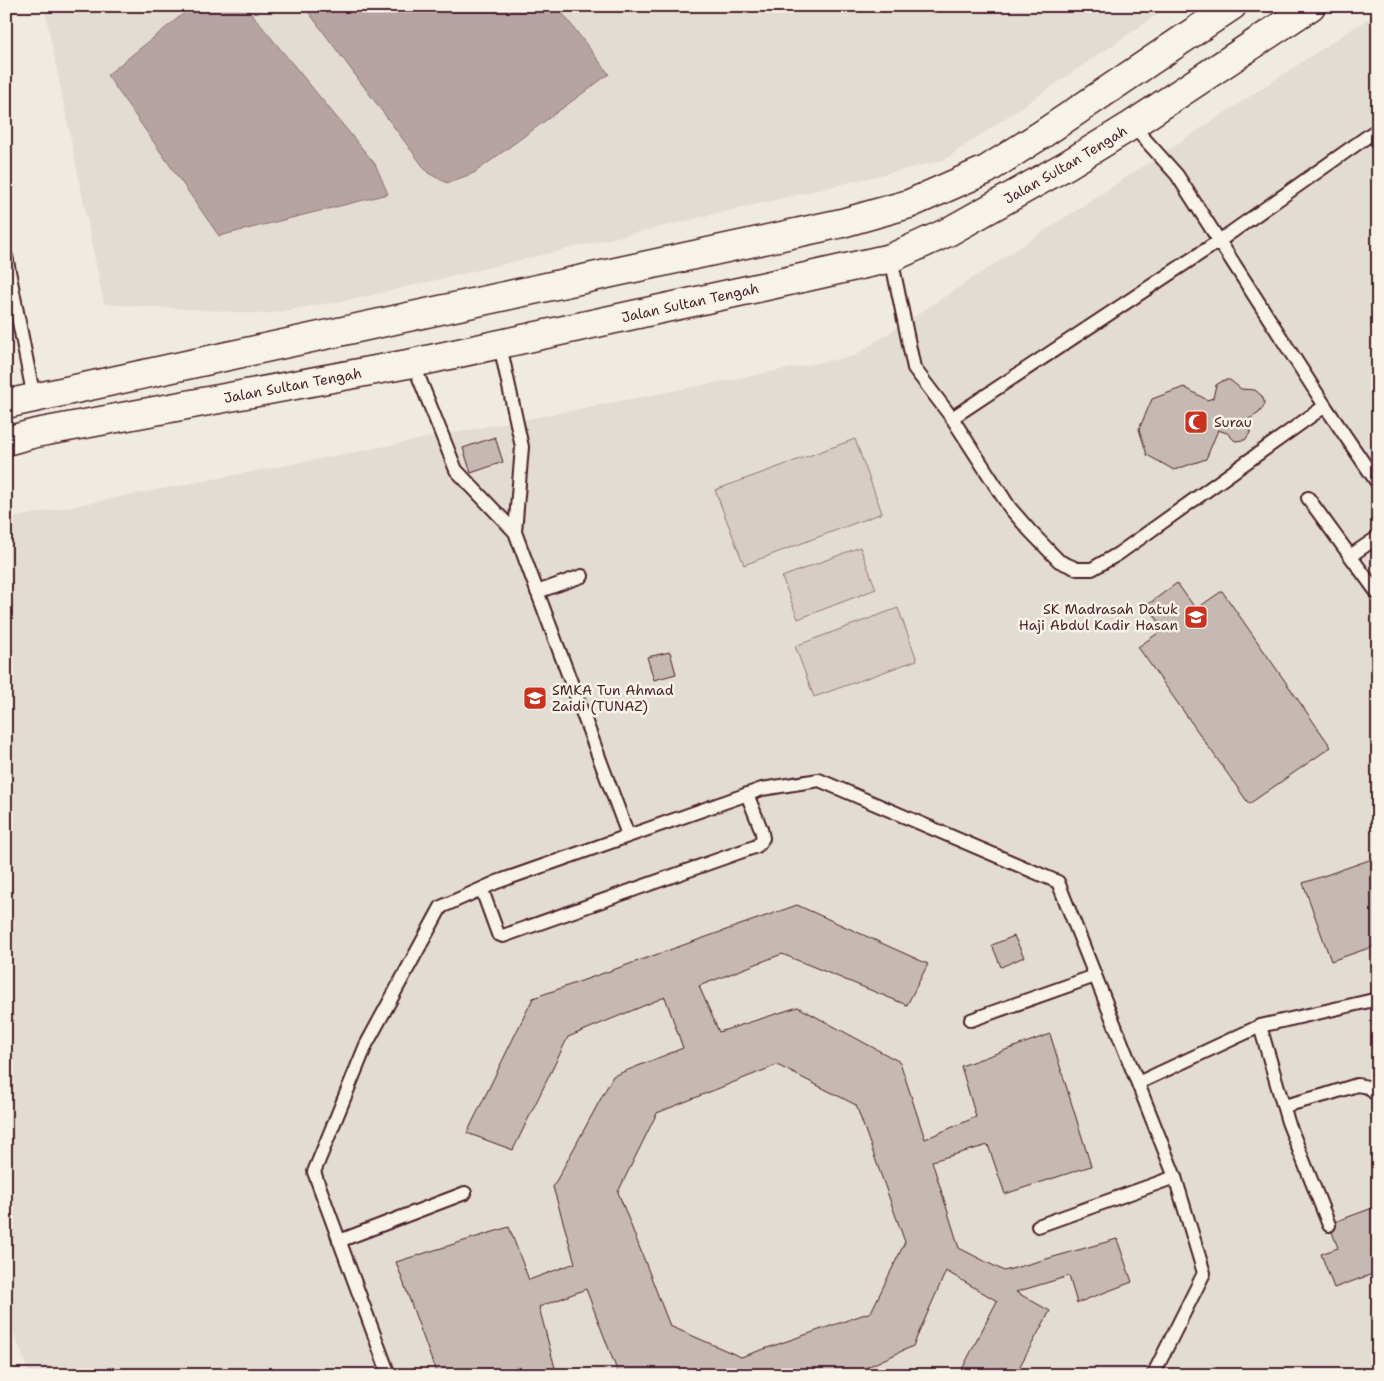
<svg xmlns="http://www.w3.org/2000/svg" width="1384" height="1381" font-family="'Shantell Sans',sans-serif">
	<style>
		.built { fill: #e3dcd2 }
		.green { fill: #d8cdc6; stroke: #917678 }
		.water { fill: #b7a4a2; stroke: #8b6f72 }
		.building { fill: #c6b8b3; stroke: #4a1f2b; fill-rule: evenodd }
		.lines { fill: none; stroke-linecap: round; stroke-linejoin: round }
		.service-casing { stroke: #4a1f2b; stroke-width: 16 }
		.secondary-casing { stroke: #4a1f2b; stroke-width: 31 }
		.service { stroke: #f7f3e8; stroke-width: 12 }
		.secondary { stroke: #f7f3e8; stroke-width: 28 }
		.labels { text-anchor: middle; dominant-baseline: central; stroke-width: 5; stroke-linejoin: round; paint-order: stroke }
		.street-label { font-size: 14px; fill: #4a1f2b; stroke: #f7f3e8 }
		.poi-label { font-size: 14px; fill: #4a1f2b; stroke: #f7f3e8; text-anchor: start }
	</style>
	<rect width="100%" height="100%" fill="#f0ebe0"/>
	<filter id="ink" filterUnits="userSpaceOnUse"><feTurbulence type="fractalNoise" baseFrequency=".02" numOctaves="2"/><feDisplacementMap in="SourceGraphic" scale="10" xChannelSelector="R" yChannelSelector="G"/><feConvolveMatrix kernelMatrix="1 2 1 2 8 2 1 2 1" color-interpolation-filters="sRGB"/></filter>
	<g filter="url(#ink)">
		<!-- built -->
		<path class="built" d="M44 6H1170L944 160 360 298 265 314 104 304Z
			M1378 12V1375H30L6 1313V519L854 356Z"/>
		<!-- green -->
		<path class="green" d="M855 439 882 513 744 565 715 490Z
			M860 547 876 589 798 619 782 577Z
			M898 608 917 660 814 697 795 646Z"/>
		<!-- water -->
		<path class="water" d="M193 6H245L375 164 388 194 219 236 107 75Z
			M304 6H557L609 74 474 173 447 183 428 173Z"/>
		<!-- building -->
		<path class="building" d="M1224 380H1230L1241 389 1255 390 1262 396 1265 404 1259 413 1249 419 1251 425 1250 433 1245 440 1235 441 1227 433 1218 430 1206 459 1174 470 1147 455 1139 429 1152 399 1184 387 1207 400 1213 398 1216 385Z
			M495 437 503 462 471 473 463 448Z
			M1177 583 1196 609 1222 591 1331 747 1249 804 1138 647 1164 629 1147 605Z
			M670 652 676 674 654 680 647 657Z
			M1378 857V945L1331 961 1303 883Z
			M797 905 928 964 907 1005 782 954 699 986 719 1032 798 1007 900 1062 925 1139 976 1117 961 1066 1050 1034 1091 1166 1005 1194 988 1145 932 1161 959 1248 1004 1271 1117 1239 1132 1282 1077 1303 1069 1276 1016 1292 1050 1311 1015 1375H959L997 1301 946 1271 913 1346 850 1375H617L618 1373 586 1289 539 1307 555 1368 537 1375H437L396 1262 509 1227 529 1280 575 1263 553 1187 613 1076 683 1048 665 997 568 1037 513 1150 467 1133 533 998ZM777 1065 856 1105 905 1242 871 1312 741 1357 670 1326 618 1192 657 1113Z
			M1014 936 1024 957 1001 967 992 945Z
			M1378 1206V1272L1334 1288 1321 1254 1338 1248 1329 1224Z"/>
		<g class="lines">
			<!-- service casing -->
			<g class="service-casing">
				<path id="service" d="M1132 125 1177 175 1325 406 1378 484
					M6 256 34 398
					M891 258 914 368 952 418 1010 508 1030 531 1059 561 1077 569H1092L1118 554 1325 406
					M500 345 522 447 515 532
					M413 363 456 470 515 532 628 835
					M952 418 1219 241 1378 129
					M1308 498 1378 594
					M1350 556 1378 537
					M537 592 582 576
					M482 890 498 934 503 936 757 846 763 838 761 829 747 794
					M971 1020 1095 976
					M1260 1026 1288 1122 1329 1225
					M1138 1083 1260 1026 1378 999
					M1284 1106 1325 1095 1357 1085 1368 1087 1378 1096
					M1038 1226 1175 1177
					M339 1241 465 1193
					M389 1375 314 1172 366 1045 441 907 497 882 762 789 819 780 1058 882 1175 1177 1204 1273 1153 1375"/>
			</g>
			<!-- secondary casing -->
			<g class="secondary-casing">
				<g id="secondary">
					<path d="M6 404 842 223 909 204 986 170 1041 135 1232 6"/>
					<path id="s1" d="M6 441 36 433 413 363 766 286 891 258 948 232 1067 165 1132 125 1311 6"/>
				</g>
			</g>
			<!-- service -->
			<use href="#service" class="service"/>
			<!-- secondary -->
			<use href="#secondary" class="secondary"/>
		</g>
	</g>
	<!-- icons -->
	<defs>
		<g id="mosque-square" transform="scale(1.25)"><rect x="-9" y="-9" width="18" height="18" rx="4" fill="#c8321e" stroke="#f7f3e8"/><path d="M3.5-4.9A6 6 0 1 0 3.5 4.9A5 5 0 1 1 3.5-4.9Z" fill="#fff"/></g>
		<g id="school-square" transform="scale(1.25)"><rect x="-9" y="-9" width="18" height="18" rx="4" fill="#c8321e" stroke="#f7f3e8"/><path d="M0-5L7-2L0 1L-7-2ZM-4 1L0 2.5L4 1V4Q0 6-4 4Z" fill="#fff"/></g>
	</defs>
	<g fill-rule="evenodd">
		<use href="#mosque-square" x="1196" y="422"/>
		<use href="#school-square" x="1196" y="617"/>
		<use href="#school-square" x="535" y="698"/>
	</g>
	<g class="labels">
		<!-- street labels -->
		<g class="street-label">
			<text stroke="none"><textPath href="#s1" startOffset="1102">Jalan Sultan Tengah</textPath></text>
			<text stroke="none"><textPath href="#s1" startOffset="698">Jalan Sultan Tengah</textPath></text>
			<text stroke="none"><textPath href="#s1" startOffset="292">Jalan Sultan Tengah</textPath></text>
		</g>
		<!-- poi labels -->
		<g class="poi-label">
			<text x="1214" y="422">Surau</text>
			<text x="1178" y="609" text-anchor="end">SK Madrasah Datuk<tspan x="1178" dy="16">Haji Abdul Kadir Hasan</tspan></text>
			<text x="552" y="690">SMKA Tun Ahmad<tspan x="552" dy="16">Zaidi (TUNAZ)</tspan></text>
		</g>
	</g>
	<!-- margin -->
	<rect width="1384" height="1381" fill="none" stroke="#f7f3e8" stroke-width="25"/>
	<rect x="12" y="12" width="1359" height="1356" fill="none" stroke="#4a1f2b" stroke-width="2" filter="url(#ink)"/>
</svg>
